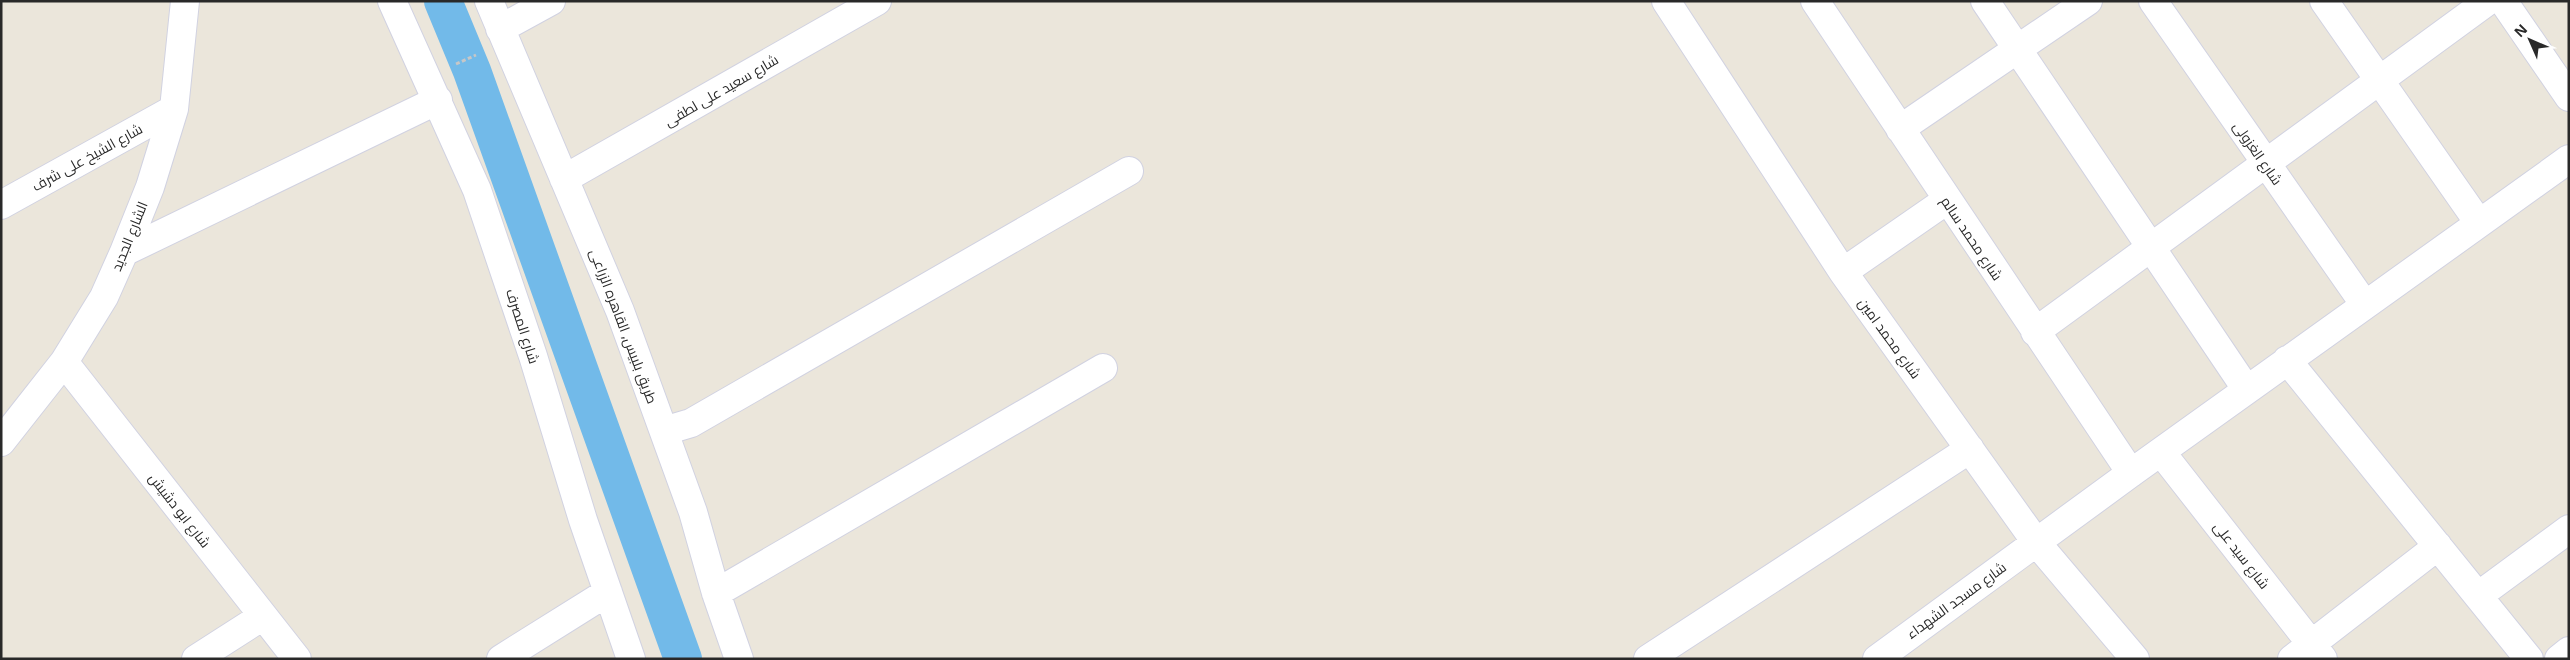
<svg xmlns="http://www.w3.org/2000/svg" width="2570" height="660" font-family="'Noto Sans',Cairo,sans-serif">
	<style>
		.lines { fill: none; stroke-linecap: round; stroke-linejoin: round }
		.canal { stroke: #72bae9; stroke-width: 38 }
		.minor-casing { stroke: #d1d2e1; stroke-width: 30 }
		.path { stroke: #c7c7c7; stroke-width: 3; stroke-dasharray: 4 2.5; stroke-linecap: butt }
		.minor { stroke: #fff; stroke-width: 28 }
		.labels { text-anchor: middle; dominant-baseline: central; stroke-width: 4.5; stroke-linejoin: round; paint-order: stroke }
		.street-label { font-size: 14px; fill: #292929; stroke: #fff }
	</style>
	<rect width="100%" height="100%" fill="#ebe6db"/>
	<g class="lines">
		<!-- canal -->
		<path class="canal" d="M443 1 472 71 683 659"/>
		<!-- minor casing -->
		<g class="minor-casing">
			<path id="minor" d="M392 1 477 190 533 356 583 520 631 659
				M489 1 620 311 693 512 716 593 739 659
				M1666 1 1843 272 2036 542 2135 659
				M1815 1 2131 473
				M1985 1 2247 390
				M2153 1 2365 305
				M2324 1 2479 223
				M2503 1 2569 97
				M500 29 551 1
				M1900 129 2088 1
				M564 179 877 1
				M1 205 174 109
				M124 252 438 100
				M1843 272 1947 200
				M2035 332 2488 1
				M2287 360 2529 659
				M64 362 297 659
				M664 431 691 423 1129 171
				M1 442 64 362 104 297 124 252 150 187 174 109 185 1
				M2161 452 2323 659
				M716 593 1103 368
				M2478 596 2569 529
				M196 659 263 616
				M501 659 608 592
				M1648 659 1970 449
				M1877 659 2131 473 2569 159
				M2292 659 2438 546
				M2559 659 2569 651"/>
		</g>
		<!-- path -->
		<path class="path" d="M456 64 476 55"/>
		<!-- minor -->
		<use href="#minor" class="minor"/>
	</g>
	<g class="labels">
		<!-- street labels -->
		<g class="street-label">
			<text transform="translate(721 90) rotate(-30)">شارع سعيد على لطفى</text>
			<text transform="translate(2258 153) rotate(55)">شارع الغزولى</text>
			<text transform="translate(87 157) rotate(-29)">شارع الشيخ على شرف</text>
			<text transform="translate(129 236) rotate(-68)">الشارع الجديد</text>
			<text transform="translate(1972 238) rotate(56)">شارع محمد سالم</text>
			<text transform="translate(523 326) rotate(72)">شارع المصرف</text>
			<text transform="translate(624 326) rotate(69)">طريق بلبيس, القاهره الزراعى</text>
			<text transform="translate(1890 338) rotate(54)">شارع محمد امين</text>
			<text transform="translate(180 510) rotate(52)">شارع ابو دشيش</text>
			<text transform="translate(2242 555) rotate(52)">شارع سيد على</text>
			<text transform="translate(1956 600) rotate(-36)">شارع مسجد الشهداء</text>
		</g>
	</g>
	<!-- border -->
	<rect width="2570" height="660" fill="none" stroke="#292929" stroke-width="5"/>
	<!-- north arrow -->
	<g transform="translate(2530 40) rotate(315)" stroke="#ffffff" stroke-width="4" paint-order="stroke">
	<path d="M0-4L9 19L0 12L-9 19Z" fill="#292929"/>
	<text y="-8" font-size="14" font-weight="bold" text-anchor="middle" fill="#292929">N</text>
	</g>
</svg>
